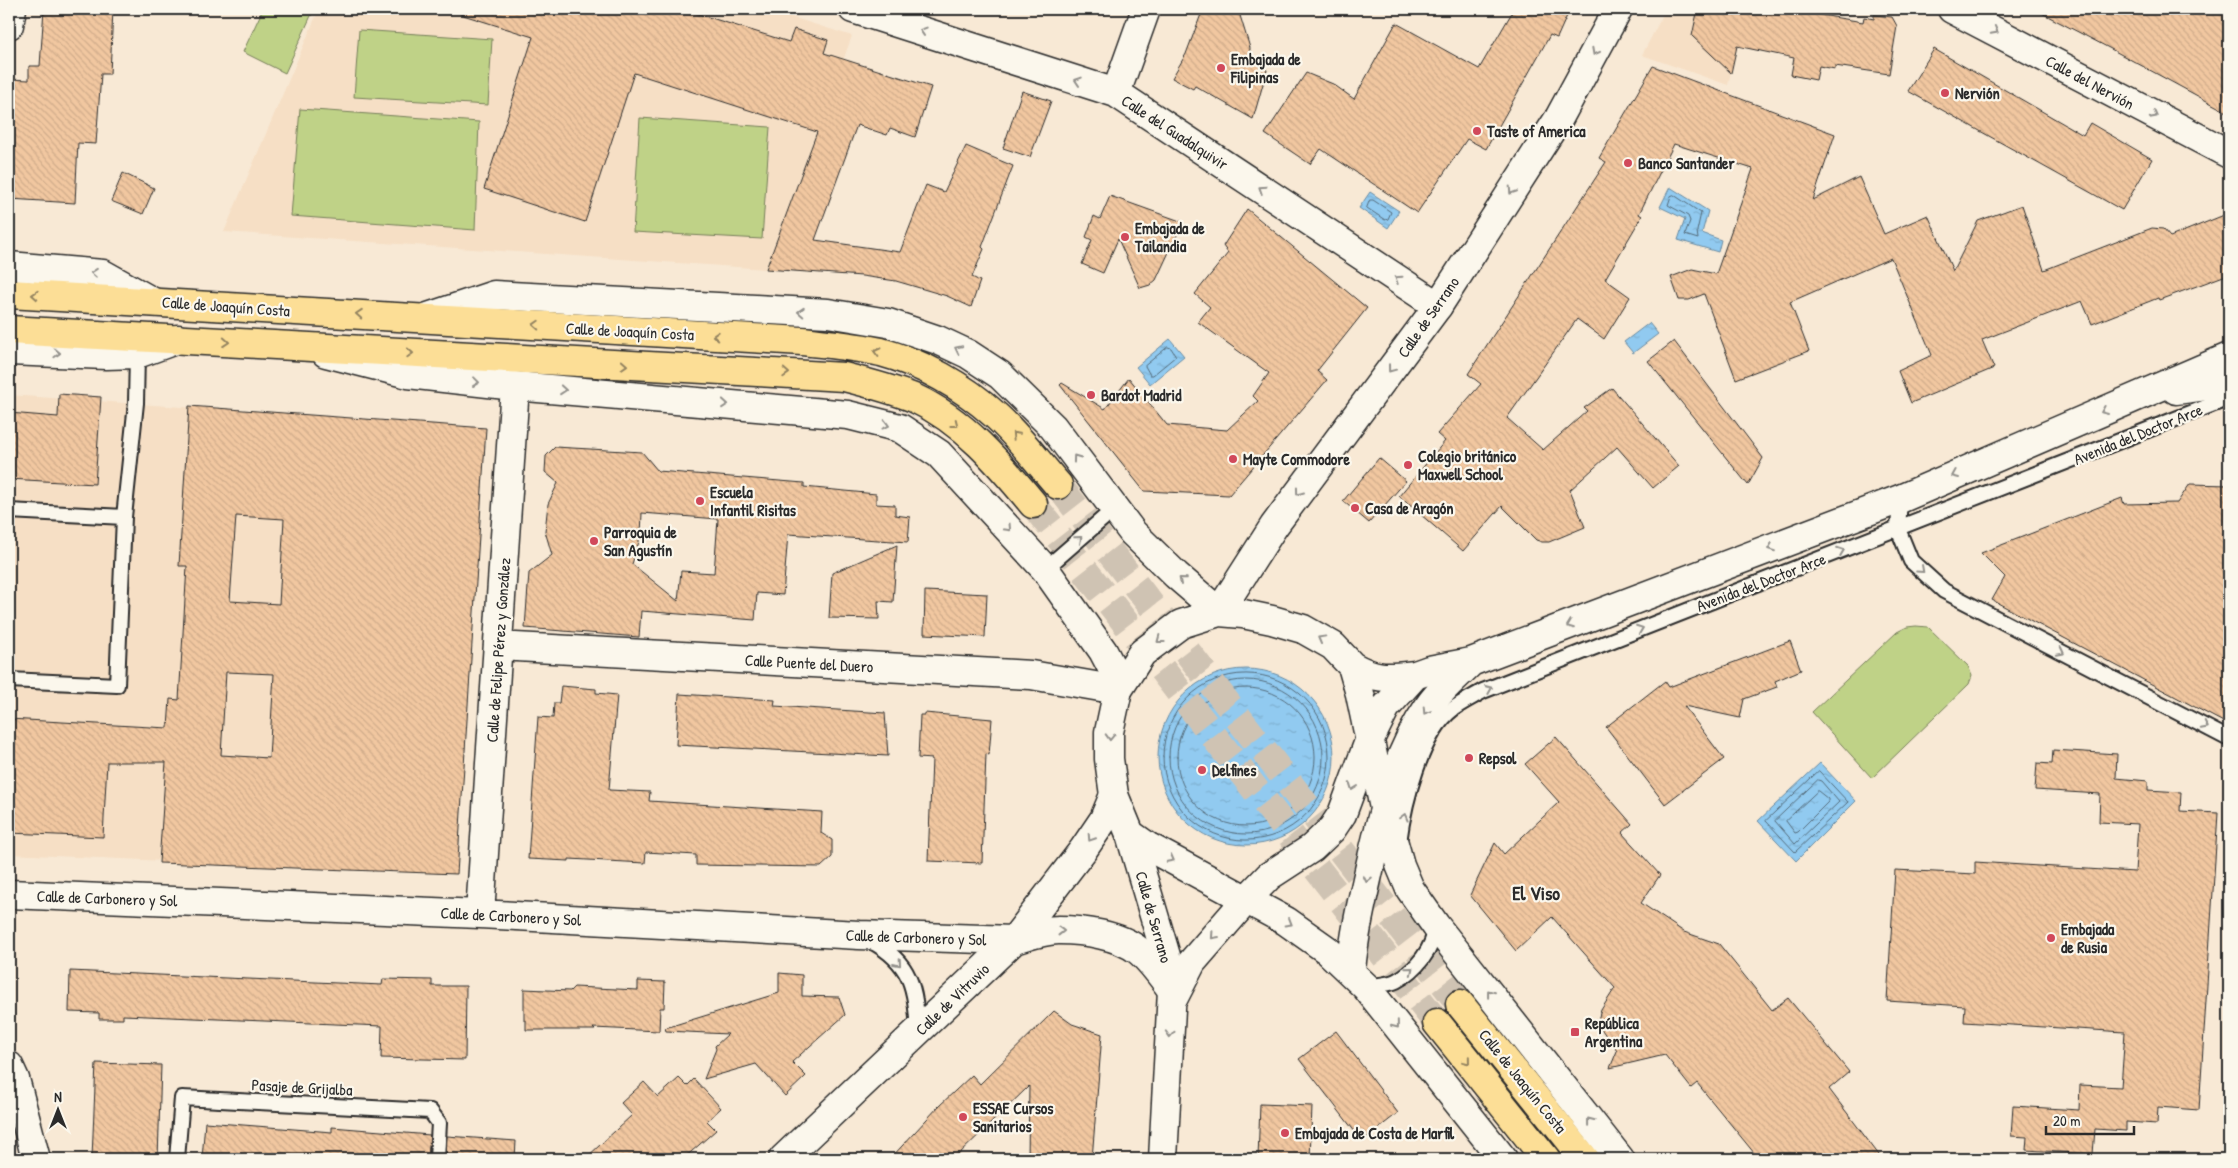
<svg xmlns="http://www.w3.org/2000/svg" width="2238" height="1168" font-family="'Patrick Hand',sans-serif">
	<style>
		.built { fill: #f6dfc5 }
		.garden { fill: #bfd287; stroke: #757e59 }
		.water { fill: url(#water-ripples); stroke: #688aa1 }
		.lines { fill: none; stroke-linecap: round; stroke-linejoin: round }
		.shore { stroke: #546b7a; stroke-width: 1 }
		.building { fill: url(#building-back-hatch); stroke: #2b2b2b; fill-rule: evenodd }
		.primary-tunnel { stroke: #cfc3b3; stroke-width: 28; stroke-dasharray: 28 14; stroke-linecap: butt }
		.service-casing { stroke: #2b2b2b; stroke-width: 18 }
		.minor-casing { stroke: #2b2b2b; stroke-width: 31 }
		.tertiary-casing { stroke: #2b2b2b; stroke-width: 31 }
		.secondary-casing { stroke: #2b2b2b; stroke-width: 31 }
		.primary-casing { stroke: #2b2b2b; stroke-width: 31 }
		.service { stroke: #fbf7ec; stroke-width: 14 }
		.minor { stroke: #fbf7ec; stroke-width: 28 }
		.tertiary { stroke: #fbf7ec; stroke-width: 28 }
		.secondary { stroke: #fbf7ec; stroke-width: 28 }
		.primary { stroke: #fcde96; stroke-width: 28 }
		.oneway { stroke: #93918c }
		.oneway2 { stroke: #948460 }
		.poi-dot { fill: #d1495b; stroke: #fbf7ec; stroke-width: 2 }
		.labels { text-anchor: middle; dominant-baseline: central; stroke-width: 4.5; stroke-linejoin: round; paint-order: stroke }
		.poi-label { font-size: 16px; font-weight: bold; fill: #2b2b2b; stroke: #fbf7ec; text-anchor: start }
		.street-label { font-size: 16px; fill: #2b2b2b; stroke: #fbf7ec }
		.quarter-label { font-size: 19px; font-weight: bold; fill: #2b2b2b; stroke: #fbf7ec }
	</style>
	<defs>
		<pattern id="water-ripples" width="26" height="14" patternUnits="userSpaceOnUse" patternTransform="scale(1.25)"><rect width="26" height="14" fill="#91caf0"/><path d="M2 4q2-2 4 0t4 0M15 11q2-2 4 0t4 0" fill="none" stroke="#7daece"/></pattern>
		<pattern id="building-back-hatch" width="6" height="6" patternUnits="userSpaceOnUse" patternTransform="scale(1.25)"><rect width="6" height="6" fill="#f1c7a0"/><path d="M-1 5l2 2M0 0l6 6M5-1l2 2" fill="none" stroke="#cfab8a"/></pattern>
	</defs>
	<rect width="100%" height="100%" fill="#f8e9d5"/>
	<filter id="ink" filterUnits="userSpaceOnUse"><feTurbulence type="fractalNoise" baseFrequency=".02" numOctaves="2"/><feDisplacementMap in="SourceGraphic" scale="10" xChannelSelector="R" yChannelSelector="G"/><feConvolveMatrix kernelMatrix="1 2 1 2 8 2 1 2 1" color-interpolation-filters="sRGB"/></filter>
	<g filter="url(#ink)">
		<!-- built -->
		<path class="built" d="M319 9H766L852 36 766 269 224 232Z
			M1666 9H1745L1728 85 1642 55Z
			M9 395 486 428 457 874 9 854Z"/>
		<!-- garden -->
		<path class="garden" d="M263 9H314L285 73 243 52Z
			M359 30 492 39 488 105 354 97Z
			M300 109 479 122 475 230 291 216Z
			M640 118 770 127 762 239 633 232Z
			M1916 626 1928 627 1968 666 1972 676 1969 684 1872 778 1812 712 1897 632 1907 627Z"/>
		<!-- water -->
		<path class="water" d="M1670 187 1708 211 1702 233 1721 240 1718 252 1678 240 1685 219 1660 207Z
			M1370 192 1399 211 1388 228 1359 208Z
			M1649 323 1658 334 1633 353 1624 342Z
			M1170 339 1184 356 1150 384 1136 367Z
			M1158 757a88 88 0 1 1 176 0a88 88 0 1 1-176 0Z
			M1820 763 1856 801 1796 861 1758 821Z"/>
		<g class="lines">
			<!-- shore -->
			<path class="shore" d="M1674 195 1701 213 1697 231 1698 239 1685 235 1690 221 1688 216 1668 205 1671 196Z
				M1370 200H1373L1391 212 1388 219 1385 220 1367 208Z
				M1168 347 1171 348 1176 356 1153 375H1150L1145 366Z
				M1163 757a83 83 0 1 1 166 0a83 83 0 1 1-166 0Z
				M1169 757a77 77 0 1 1 154 0a77 77 0 1 1-154 0Z
				M1177 757a69 69 0 1 1 138 0a69 69 0 1 1-138 0Z
				M1819 771 1848 802 1795 852 1766 821Z
				M1818 780 1821 781 1839 802 1795 844 1775 821Z
				M1818 791 1828 799V802L1798 832 1795 833 1786 821Z"/>
		</g>
		<!-- building -->
		<path class="building" d="M44 9H113L110 74H101L96 144 78 143 75 203 9 199V79L29 80V66H40Z
			M461 9H682L789 42 794 29 828 40 824 53 931 87 915 137 890 128 887 135 857 125 815 240 900 252 926 185 944 192 966 146 1013 166 982 247 984 249 972 277 980 281 971 307 947 296 896 281 862 276 766 269 817 132 634 73 585 222 484 189 533 37 460 14Z
			M1203 9H1238L1250 48 1249 59 1267 70 1253 119 1195 86 1193 89 1172 78 1186 54Z
			M1514 9H1570L1557 38 1550 35 1486 149 1467 139 1417 213 1321 149 1310 164 1265 134 1306 73 1333 84 1354 99 1396 23 1479 69Z
			M1701 9H1785L1863 22 1864 17 1874 19V15L1892 17 1897 26 1889 74 1835 66V69L1819 66 1816 80 1791 75 1794 58 1737 46 1731 73 1692 36 1697 13H1700Z
			M2034 9H2229V113L2109 48Z
			M1934 49 2083 135 2090 123 2152 159 2122 210 1908 91Z
			M1653 66 1835 134 1813 200 1859 177 1884 234 1928 215 1953 271 1978 221 2022 205 2044 270 2152 228 2163 229 2170 237 2229 213V274L2159 300 2158 298 2092 324 2082 301 1982 340 1994 368 1911 403 1898 371 1932 355 1891 258 1790 302 1809 351 1736 379 1704 294 1689 300H1679L1671 277 1692 269 1716 274 1753 169 1674 144 1639 214 1642 216 1605 279 1630 297 1604 339 1577 319 1507 418 1543 450 1587 411 1584 408 1612 388 1679 466 1653 488 1617 447 1570 490 1585 527 1549 542H1542L1536 540 1502 506 1463 551 1399 496 1445 441 1437 434 1481 384 1468 374 1606 162 1599 158Z
			M1022 91 1051 101 1030 157 1003 148Z
			M123 173 154 188 143 214 111 201Z
			M1110 196 1183 222 1156 280 1150 285 1140 288 1118 239 1103 273 1082 264 1092 240 1086 237 1094 216 1100 219Z
			M1247 209 1367 308 1317 371 1327 380 1229 495 1144 491 1060 385 1062 383 1105 409 1129 378 1167 425 1227 430 1258 401 1253 396 1269 373 1198 322 1210 307 1195 294 1228 253 1223 246Z
			M1674 341 1763 458 1748 485 1648 361Z
			M59 394 101 397 95 484 9 479V413L58 417Z
			M189 406 486 428 457 874 159 863 166 762H107L103 837 9 833V719L168 728 170 699 179 700 187 566H179ZM236 516 284 519 279 604 230 601ZM226 672 274 674 269 758 221 755Z
			M555 447 642 452 658 471 804 483V487L876 494V504L895 505V515L910 517 908 542 788 534 783 595 757 593 755 620 641 611 639 637 525 628 529 573 552 555 545 531 548 504 558 483 545 472 546 456ZM642 513 718 519 714 573 681 571 678 601 632 564 641 535Z
			M1379 458 1406 481 1369 523 1343 501Z
			M2190 484 2229 485V725L1992 600 2005 577 1981 553 2122 498 2124 504 2177 503Z
			M897 545 893 602 878 601 879 619 829 618 832 573Z
			M925 591 987 594 985 637 924 634Z
			M1790 641 1801 670 1775 681 1777 687 1744 699 1740 718 1684 706 1724 759 1665 804 1606 727 1665 681 1669 687Z
			M561 686 596 689V693L617 695 609 790 650 792 649 801 822 812 821 833 832 840V857L821 867 696 865V855L646 852 645 863 569 859V861L528 859 538 717 553 718 554 703H559Z
			M679 694 775 700 774 706 885 713 888 756 676 745Z
			M925 713 992 719 989 755 986 754 982 863 928 861 932 759 918 758 920 715H925Z
			M1556 737 1632 824 1622 833 1660 875 1641 903 1684 932 1719 944 1772 1010 1788 998 1849 1072 1829 1089 1882 1159H1759L1697 1083 1691 1088 1665 1055 1610 1068 1617 1051 1597 1023 1601 1010 1615 988 1552 917 1516 951 1470 895 1495 843 1504 854 1559 802 1525 764Z
			M2053 750 2117 754 2116 778 2148 781V790L2181 792 2180 811 2218 813 2199 1110 2158 1107 2157 1124 2126 1122V1131L2095 1129 2093 1154 2026 1150 2027 1137 2011 1136 2013 1106 2079 1110 2080 1085 2121 1087 2125 1032 1964 1022 1965 1006 1887 1001 1895 870 1975 874V862L2135 872 2138 824 2099 822 2100 794 2035 790 2037 763 2052 764Z
			M70 971 382 985 383 979 432 980V986H466L465 1060 381 1058 382 1026 123 1015V1019H99V1013L69 1012Z
			M779 973 802 975V996L839 997 845 1015 792 1062 806 1076 785 1096 756 1064 704 1079 716 1049 715 1046 728 1034 666 1031 665 1028 779 993Z
			M638 981 665 982 664 1008H660L659 1031 593 1028 595 1030H526V1021H524V989L570 991 574 987 638 990Z
			M1054 1011 1072 1024 1102 1034 1092 1159H1028L1029 1086 954 1159H890L939 1106 972 1075 980 1084Z
			M1336 1031 1398 1113 1362 1141 1299 1059Z
			M96 1063 161 1065 158 1159 92 1158Z
			M679 1078 687 1086 694 1079 721 1108 707 1121 716 1130 683 1159H585L632 1115 621 1103 644 1082 658 1097Z
			M1260 1104 1312 1106 1310 1159H1258Z
			M205 1122 332 1132V1127L430 1135 428 1159H202Z
			M447 1136 516 1141 515 1159H446Z"/>
		<g class="lines">
			<!-- primary-tunnel -->
			<path class="primary-tunnel" d="M1058 485 1460 1004
				M1033 504 1437 1023"/>
			<!-- service casing -->
			<g class="service-casing">
				<path id="service" d="M1900 499 1898 529 1911 561 1944 591 2229 739
					M9 511 124 517 136 403 137 354
					M1045 569 1114 509
					M9 680 117 685 124 517
					M1399 842C1404 804 1421 733 1453 709 1462 702 1473 697 1483 691L2229 398
					M871 941C912 963 915 988 918 1031
					M1366 987C1375 985 1388 985 1396 981 1417 970 1433 949 1436 926
					M177 1159 182 1098 430 1111 439 1123 437 1159"/>
			</g>
			<!-- minor casing -->
			<g class="minor-casing">
				<path id="minor" d="M853 9 1116 93 1438 306
					M1952 9 2229 154
					M9 25 12 9
					M1116 93 1146 9
					M9 266 103 274 153 302
					M9 351 106 355 137 354 178 339
					M499 646 1031 675 1118 690
					M9 894 480 914 859 935 1014 940C1028 936 1043 930 1059 930 1083 930 1120 935 1139 951 1152 962 1162 977 1172 990
					M480 914 515 386
					M9 1066 15 1079 36 1159
					M783 1159 1014 940 1083 850 1104 819 1114 795"/>
			</g>
			<!-- tertiary casing -->
			<g class="tertiary-casing">
				<path id="tertiary" d="M425 318 494 295 828 313 888 323 938 340 968 354 1000 375 1053 427 1133 533 1176 575 1219 612
					M326 353 408 374 515 386 848 415 900 428 939 454 1045 569 1103 651 1113 670 1118 690
					M2176 390 2229 383
					M1219 612 1274 526 1438 306 1559 118 1618 9
					M1352 666C1377 680 1387 678 1415 675
					M1246 900 1269 876 1312 848 1332 829 1342 814 1369 741 1386 707 1415 675 1429 670 1471 662 1900 499 2229 357
					M1351 971C1354 935 1362 901 1370 866 1383 810 1396 753 1429 706 1441 689 1457 676 1471 662
					M1503 1159 1366 987 1327 950 1286 921 1147 846 1130 834 1114 795 1109 759V732L1118 690 1142 653 1181 624 1219 612 1243 614 1272 620 1303 629 1333 646 1352 666 1360 694 1384 808 1400 865 1410 889 1436 926 1620 1159"/>
			</g>
			<!-- secondary casing -->
			<g class="secondary-casing">
				<path id="secondary" d="M1130 834 1166 956 1172 990 1163 1159
					M1172 1001 1192 962 1246 900"/>
			</g>
			<!-- primary casing -->
			<g class="primary-casing">
				<path id="primary" d="M9 294 802 341C828 344 855 346 881 352 922 363 963 386 994 414 1018 435 1037 461 1058 485
					M9 330 844 377C868 383 891 389 914 398 964 421 999 463 1033 504
					M1460 1004 1585 1159
					M1437 1023 1546 1159"/>
			</g>
			<!-- service -->
			<use href="#service" class="service"/>
			<!-- minor -->
			<use href="#minor" class="minor"/>
			<!-- tertiary -->
			<use href="#tertiary" class="tertiary"/>
			<!-- secondary -->
			<use href="#secondary" class="secondary"/>
			<!-- primary -->
			<use href="#primary" class="primary"/>
		</g>
		<!-- one-way arrows -->
		<defs><path id="oneway-chevron" d="M-2-3.5L2.5 0L-2 3.5" fill="none" stroke-width="1.6" stroke-linecap="round" stroke-linejoin="round" transform="scale(1.25)"/></defs>
		<g class="oneway">
			<use href="#oneway-chevron" transform="translate(923 31) rotate(-162)"/>
			<use href="#oneway-chevron" transform="translate(1995 31) rotate(28)"/>
			<use href="#oneway-chevron" transform="translate(1595 52) rotate(118)"/>
			<use href="#oneway-chevron" transform="translate(1078 81) rotate(-162)"/>
			<use href="#oneway-chevron" transform="translate(2154 115) rotate(28)"/>
			<use href="#oneway-chevron" transform="translate(1262 189) rotate(-147)"/>
			<use href="#oneway-chevron" transform="translate(1512 191) rotate(123)"/>
			<use href="#oneway-chevron" transform="translate(94 273) rotate(-175)"/>
			<use href="#oneway-chevron" transform="translate(1398 279) rotate(-147)"/>
			<use href="#oneway-chevron" transform="translate(801 312) rotate(-177)"/>
			<use href="#oneway-chevron" transform="translate(958 349) rotate(-154)"/>
			<use href="#oneway-chevron" transform="translate(57 353) rotate(2)"/>
			<use href="#oneway-chevron" transform="translate(1391 369) rotate(127)"/>
			<use href="#oneway-chevron" transform="translate(476 382) rotate(7)"/>
			<use href="#oneway-chevron" transform="translate(563 390) rotate(5)"/>
			<use href="#oneway-chevron" transform="translate(725 404) rotate(5)"/>
			<use href="#oneway-chevron" transform="translate(2104 411) rotate(157)"/>
			<use href="#oneway-chevron" transform="translate(886 425) rotate(15)"/>
			<use href="#oneway-chevron" transform="translate(1076 458) rotate(-126)"/>
			<use href="#oneway-chevron" transform="translate(1955 475) rotate(157)"/>
			<use href="#oneway-chevron" transform="translate(1299 492) rotate(126)"/>
			<use href="#oneway-chevron" transform="translate(1008 528) rotate(47)"/>
			<use href="#oneway-chevron" transform="translate(1079 539) rotate(-41)"/>
			<use href="#oneway-chevron" transform="translate(1771 548) rotate(159)"/>
			<use href="#oneway-chevron" transform="translate(1841 551) rotate(-21)"/>
			<use href="#oneway-chevron" transform="translate(1921 570) rotate(42)"/>
			<use href="#oneway-chevron" transform="translate(1182 580) rotate(-139)"/>
			<use href="#oneway-chevron" transform="translate(1570 625) rotate(159)"/>
			<use href="#oneway-chevron" transform="translate(1640 629) rotate(-21)"/>
			<use href="#oneway-chevron" transform="translate(1321 639) rotate(-151)"/>
			<use href="#oneway-chevron" transform="translate(1160 640) rotate(143)"/>
			<use href="#oneway-chevron" transform="translate(2061 652) rotate(27)"/>
			<use href="#oneway-chevron" transform="translate(1489 689) rotate(-22)"/>
			<use href="#oneway-chevron" transform="translate(1426 711) rotate(123)"/>
			<use href="#oneway-chevron" transform="translate(2205 726) rotate(27)"/>
			<use href="#oneway-chevron" transform="translate(1110 737) rotate(92)"/>
			<use href="#oneway-chevron" transform="translate(1353 787) rotate(110)"/>
			<use href="#oneway-chevron" transform="translate(1404 817) rotate(-75)"/>
			<use href="#oneway-chevron" transform="translate(1091 838) rotate(123)"/>
			<use href="#oneway-chevron" transform="translate(1171 859) rotate(28)"/>
			<use href="#oneway-chevron" transform="translate(1367 879) rotate(103)"/>
			<use href="#oneway-chevron" transform="translate(1289 923) rotate(31)"/>
			<use href="#oneway-chevron" transform="translate(1061 931)"/>
			<use href="#oneway-chevron" transform="translate(1214 936) rotate(132)"/>
			<use href="#oneway-chevron" transform="translate(898 963) rotate(49)"/>
			<use href="#oneway-chevron" transform="translate(1410 970) rotate(-39)"/>
			<use href="#oneway-chevron" transform="translate(1490 993) rotate(-128)"/>
			<use href="#oneway-chevron" transform="translate(1396 1025) rotate(51)"/>
			<use href="#oneway-chevron" transform="translate(1170 1034) rotate(93)"/>
			<use href="#oneway-chevron" transform="translate(1590 1121) rotate(-128)"/>
		</g>
		<g class="oneway2">
			<use href="#oneway-chevron" transform="translate(35 295) rotate(-177)"/>
			<use href="#oneway-chevron" transform="translate(359 314) rotate(-176)"/>
			<use href="#oneway-chevron" transform="translate(536 325) rotate(-177)"/>
			<use href="#oneway-chevron" transform="translate(716 336) rotate(-177)"/>
			<use href="#oneway-chevron" transform="translate(226 342) rotate(4)"/>
			<use href="#oneway-chevron" transform="translate(877 352) rotate(-166)"/>
			<use href="#oneway-chevron" transform="translate(410 353) rotate(3)"/>
			<use href="#oneway-chevron" transform="translate(624 365) rotate(3)"/>
			<use href="#oneway-chevron" transform="translate(786 373) rotate(3)"/>
			<use href="#oneway-chevron" transform="translate(955 424) rotate(38)"/>
			<use href="#oneway-chevron" transform="translate(1015 435) rotate(-134)"/>
			<use href="#oneway-chevron" transform="translate(1467 1061) rotate(51)"/>
		</g>
	</g>
	<!-- markers -->
	<g class="poi-dot">
		<circle cx="1221" cy="68" r="5"/>
		<circle cx="1945" cy="93" r="5"/>
		<circle cx="1477" cy="131" r="5"/>
		<circle cx="1628" cy="163" r="5"/>
		<circle cx="1125" cy="237" r="5"/>
		<circle cx="1091" cy="395" r="5"/>
		<circle cx="1233" cy="459" r="5"/>
		<circle cx="1408" cy="465" r="5"/>
		<circle cx="700" cy="501" r="5"/>
		<circle cx="1355" cy="508" r="5"/>
		<circle cx="594" cy="541" r="5"/>
		<circle cx="1469" cy="758" r="5"/>
		<circle cx="1202" cy="770" r="5"/>
		<circle cx="2051" cy="938" r="5"/>
		<rect x="1570" y="1027" width="10" height="10" rx="2.5"/>
		<circle cx="963" cy="1117" r="5"/>
		<circle cx="1285" cy="1133" r="5"/>
	</g>
	<g class="labels">
		<!-- poi labels -->
		<g class="poi-label">
			<text x="1231" y="59">Embajada de<tspan x="1231" dy="18">Filipinas</tspan></text>
			<text x="1955" y="93">Nervión</text>
			<text x="1487" y="131">Taste of America</text>
			<text x="1638" y="163">Banco Santander</text>
			<text x="1135" y="228">Embajada de<tspan x="1135" dy="18">Tailandia</tspan></text>
			<text x="1101" y="395">Bardot Madrid</text>
			<text x="1418" y="456">Colegio británico<tspan x="1418" dy="18">Maxwell School</tspan></text>
			<text x="1243" y="459">Mayte Commodore</text>
			<text x="710" y="492">Escuela<tspan x="710" dy="18">Infantil Risitas</tspan></text>
			<text x="1365" y="508">Casa de Aragón</text>
			<text x="604" y="532">Parroquia de<tspan x="604" dy="18">San Agustín</tspan></text>
			<text x="1479" y="758">Repsol</text>
			<text x="1212" y="770">Delfines</text>
			<text x="2061" y="929">Embajada<tspan x="2061" dy="18">de Rusia</tspan></text>
			<text x="1585" y="1023">República<tspan x="1585" dy="18">Argentina</tspan></text>
			<text x="973" y="1108">ESSAE Cursos<tspan x="973" dy="18">Sanitarios</tspan></text>
			<text x="1295" y="1133">Embajada de Costa de Marfil</text>
		</g>
		<!-- street labels -->
		<g class="street-label">
			<text transform="translate(2090 82) rotate(28)">Calle del Nervión</text>
			<text transform="translate(1175 132) rotate(33)">Calle del Guadalquivir</text>
			<text transform="translate(226 306) rotate(4)">Calle de Joaquín Costa</text>
			<text transform="translate(1428 317) rotate(-55)">Calle de Serrano</text>
			<text transform="translate(630 331) rotate(3)">Calle de Joaquín Costa</text>
			<text transform="translate(2138 434) rotate(-22)">Avenida del Doctor Arce</text>
			<text transform="translate(1761 582) rotate(-21)">Avenida del Doctor Arce</text>
			<text transform="translate(498 650) rotate(-86)">Calle de Felipe Pérez y González</text>
			<text transform="translate(809 663) rotate(3)">Calle Puente del Duero</text>
			<text transform="translate(107 898) rotate(2)">Calle de Carbonero y Sol</text>
			<text transform="translate(511 916) rotate(3)">Calle de Carbonero y Sol</text>
			<text transform="translate(1154 917) rotate(74)">Calle de Serrano</text>
			<text transform="translate(916 937) rotate(2)">Calle de Carbonero y Sol</text>
			<text transform="translate(952 999) rotate(-44)">Calle de Vitruvio</text>
			<text transform="translate(1523 1081) rotate(51)">Calle de Joaquín Costa</text>
			<text transform="translate(302 1087) rotate(3)">Pasaje de Grijalba</text>
		</g>
		<!-- quarter labels -->
		<g class="quarter-label">
			<text x="1536" y="893">El Viso</text>
		</g>
	</g>
	<!-- margin -->
	<rect width="2238" height="1168" fill="none" stroke="#fbf7ec" stroke-width="30"/>
	<rect x="15" y="15" width="2208" height="1138" fill="none" stroke="#2b2b2b" stroke-width="2" filter="url(#ink)"/>
	<!-- north arrow -->
	<g transform="translate(58 1110)" stroke="#fbf7ec" stroke-width="4" paint-order="stroke">
	<path d="M0-4L9 19L0 12L-9 19Z" fill="#2b2b2b"/>
	<text y="-8" font-size="14" font-weight="bold" text-anchor="middle" fill="#2b2b2b">N</text>
	</g>
	<!-- scale -->
	<path d="M2046 1126v8h88v-8" fill="none" stroke="#2b2b2b" stroke-width="2.5"/>
	<text x="2053" y="1126" font-size="15" fill="#2b2b2b" stroke="#fbf7ec" stroke-width="4" paint-order="stroke">20 m</text>
</svg>
